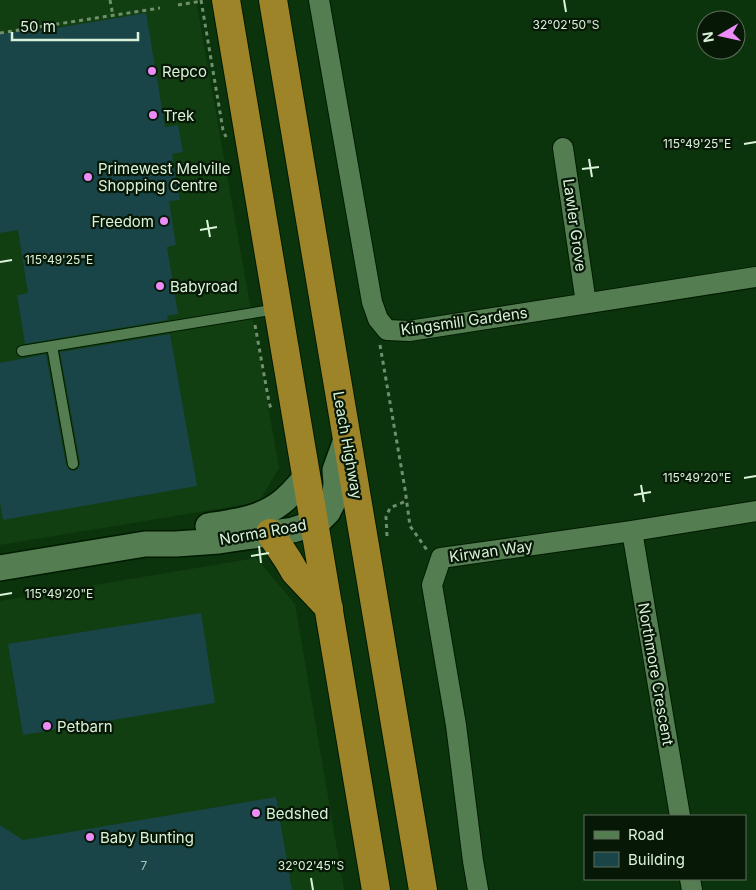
<svg xmlns="http://www.w3.org/2000/svg" width="756" height="890" font-family="Inter,sans-serif">
	<style>
		.built { fill: #113f11 }
		.building { fill: #194448 }
		.lines { fill: none; stroke-linecap: round; stroke-linejoin: round }
		.service-casing { stroke: #001a00; stroke-width: 12 }
		.minor-casing { stroke: #001a00; stroke-width: 22 }
		.tertiary-casing { stroke: #001a00; stroke-width: 28 }
		.trunk-casing { stroke: #001a00; stroke-width: 30 }
		.path { stroke: #6f8f6f; stroke-width: 3; stroke-dasharray: 4 4; stroke-linecap: butt }
		.service { stroke: #547d52; stroke-width: 10 }
		.minor { stroke: #547d52; stroke-width: 20 }
		.tertiary { stroke: #547d52; stroke-width: 25 }
		.trunk { stroke: #9e8429; stroke-width: 28 }
		.ticks { fill: none; stroke: #dbf2da; stroke-width: 2 }
		.poi-dot { fill: #ed8cf9; stroke: #071807; stroke-width: 2 }
		.labels { text-anchor: middle; dominant-baseline: central; stroke-width: 4.5; stroke-linejoin: round; paint-order: stroke }
		.number-label { font-size: 12px; fill: #aac6b6 }
		.poi-label { font-size: 15px; fill: #dbf2da; stroke: #071807; text-anchor: start }
		.street-label { font-size: 15px; fill: #dbf2da; stroke: #071807 }
		.ticks-label { font-size: 12px; text-anchor: middle; fill: #dbf2da; stroke: #071807; stroke-width: 4.5; stroke-linejoin: round; paint-order: stroke }
	</style>
	<rect width="100%" height="100%" fill="#0c340c"/>
	<!-- built -->
	<path class="built" d="M0 0H196L279 468 259 502 0 545Z
		M256 558 295 604 344 890H0V601Z"/>
	<!-- building -->
	<path class="building" d="M146 13 165 127 178 125 183 152 172 154 180 200 169 201 176 245 167 247 178 314 167 316 168 320 25 344 17 295 28 293 18 230 0 233V34L27 30V33Z
		M170 334 197 486 3 520 0 501V363L46 354 66 465 70 470 75 471 79 467 80 463 60 352Z
		M201 613 215 703 23 735 8 644Z
		M276 797 292 890H0V825L23 840Z"/>
	<g class="lines">
		<!-- service casing -->
		<g class="service-casing">
			<path id="service" d="M52 346 73 464
				M22 351 277 309"/>
		</g>
		<!-- minor casing -->
		<g class="minor-casing">
			<path id="minor" d="M319 0 372 302 378 319 387 330 409 331 756 277
				M563 148 586 303
				M632 531 680 816
				M690 879 692 890
				M478 890 473 861 456 725 432 585 441 558 632 531 756 511"/>
		</g>
		<!-- tertiary casing -->
		<g class="tertiary-casing">
			<path id="tertiary" d="M208 526C233 522 261 519 282 502 291 495 299 485 307 476
				M0 568 145 544H176L219 541 246 537 293 530 315 523 322 518 328 512 332 504 335 495 336 483 335 470 347 437"/>
		</g>
		<!-- trunk casing -->
		<g class="trunk-casing">
			<path id="trunk" d="M226 0 376 890
				M273 0 423 890
				M270 533 288 560 295 572 329 608"/>
		</g>
		<!-- path -->
		<path class="path" d="M110 0 113 16
			M201 0 223 130 226 137
			M178 5 202 1
			M0 33 160 8
			M255 325 269 402 271 409
			M380 345 405 489 410 526 427 550
			M387 536 386 517 390 508 406 501"/>
		<!-- service -->
		<use href="#service" class="service"/>
		<!-- minor -->
		<use href="#minor" class="minor"/>
		<!-- tertiary -->
		<use href="#tertiary" class="tertiary"/>
		<!-- trunk -->
		<use href="#trunk" class="trunk"/>
	</g>
	<!-- ticks -->
	<path class="ticks" d="M564 0 566 12M744 144 756 142M589 159 592 177M582 169 599 167M207 220 210 237M200 230 217 227M0 262 12 260M744 478 756 476M641 485 644 502M634 495 651 492M259 546 261 563M251 556 269 553M0 595 12 593M311 878 313 890"/>
	<!-- markers -->
	<g class="poi-dot">
		<circle cx="152" cy="71" r="5"/>
		<circle cx="153" cy="115" r="5"/>
		<circle cx="88" cy="177" r="5"/>
		<circle cx="164" cy="221" r="5"/>
		<circle cx="160" cy="286" r="5"/>
		<circle cx="47" cy="726" r="5"/>
		<circle cx="256" cy="813" r="5"/>
		<circle cx="90" cy="837" r="5"/>
	</g>
	<g class="labels">
		<!-- number labels -->
		<g class="number-label">
			<text x="144" y="865">7</text>
		</g>
		<!-- poi labels -->
		<g class="poi-label">
			<text x="162" y="71">Repco</text>
			<text x="163" y="115">Trek</text>
			<text x="98" y="168">Primewest Melville<tspan x="98" dy="17">Shopping Centre</tspan></text>
			<text x="154" y="221" text-anchor="end">Freedom</text>
			<text x="170" y="286">Babyroad</text>
			<text x="57" y="726">Petbarn</text>
			<text x="266" y="813">Bedshed</text>
			<text x="100" y="837">Baby Bunting</text>
		</g>
		<!-- street labels -->
		<g class="street-label">
			<text transform="translate(575 225) rotate(82)">Lawler Grove</text>
			<text transform="translate(464 321) rotate(-8)">Kingsmill Gardens</text>
			<text transform="translate(348 445) rotate(80)">Leach Highway</text>
			<text transform="translate(263 532) rotate(-10)">Norma Road</text>
			<text transform="translate(491 551) rotate(-8)">Kirwan Way</text>
			<text transform="translate(656 674) rotate(80)">Northmore Crescent</text>
		</g>
	</g>
	<g class="ticks-label">
		<text x="566" y="29">32°02'50"S</text>
		<text x="697" y="148">115°49'25"E</text>
		<text x="59" y="264">115°49'25"E</text>
		<text x="697" y="482">115°49'20"E</text>
		<text x="59" y="598">115°49'20"E</text>
		<text x="311" y="870">32°02'45"S</text>
	</g>
	<!-- legend -->
	<rect x="584" y="815" width="162" height="65" fill="#071807" stroke="#5c6f5b"/>
	<rect x="594" y="831" width="25" height="8" fill="#547d52" stroke="#5c6f5b"/>
	<text x="628" y="840" font-size="15" fill="#dbf2da">Road</text>
	<rect x="594" y="852" width="25" height="15" fill="#194448" stroke="#5c6f5b"/>
	<text x="628" y="865" font-size="15" fill="#dbf2da">Building</text>
	<!-- north arrow -->
	<g transform="translate(721 35) rotate(261)"><circle r="24" fill="#071807" stroke="#5c6f5b"/>
	<path d="M0-4L9 19L0 12L-9 19Z" fill="#ed8cf9"/>
	<text y="-8" font-size="14" font-weight="bold" text-anchor="middle" fill="#dbf2da">N</text>
	</g>
	<!-- scale -->
	<path d="M12 32v8h126v-8" fill="none" stroke="#dbf2da" stroke-width="2.5"/>
	<text x="20" y="32" font-size="15" fill="#dbf2da" stroke="#071807" stroke-width="4" paint-order="stroke">50 m</text>
</svg>
